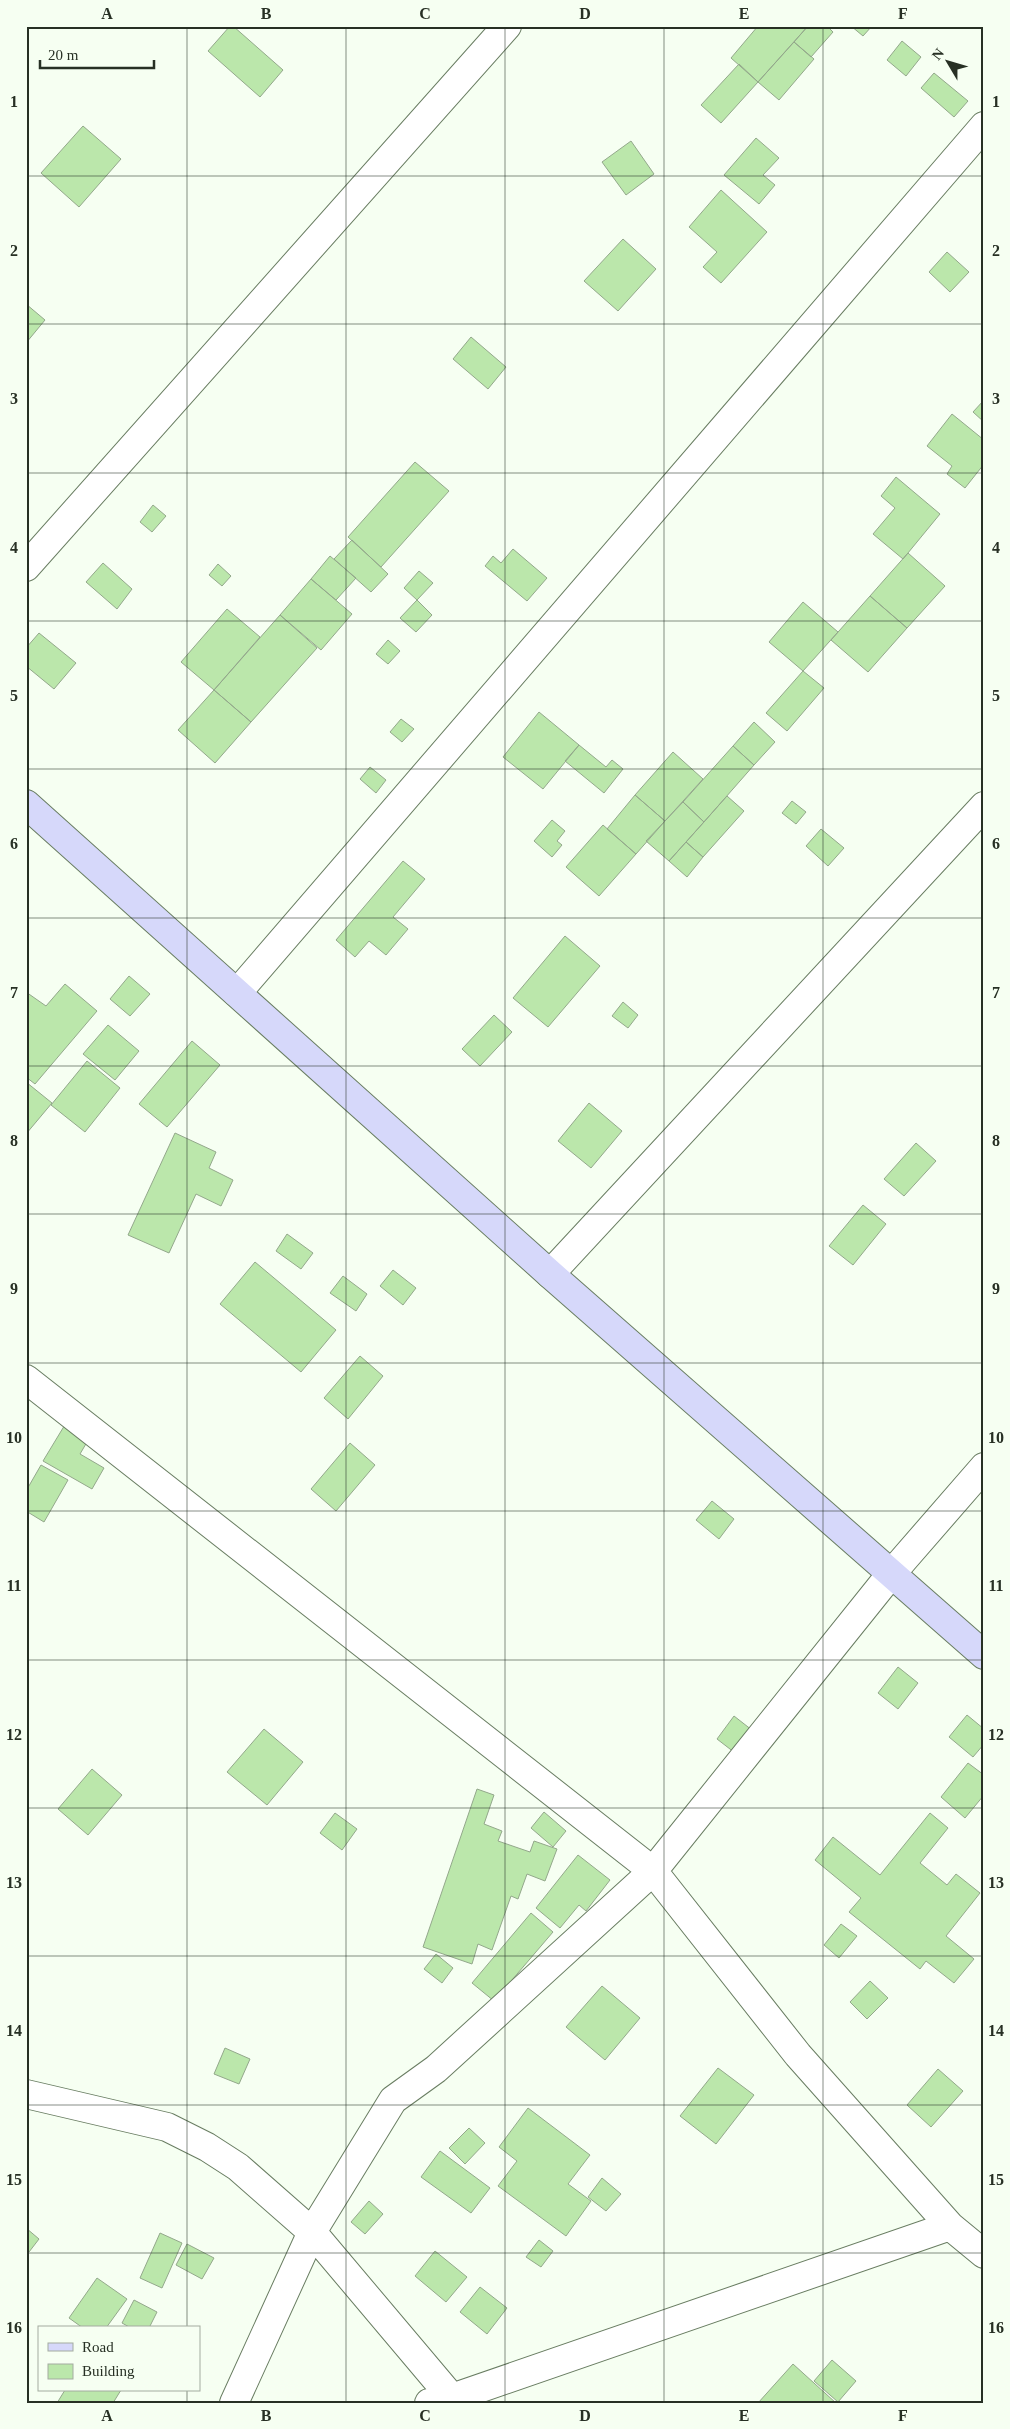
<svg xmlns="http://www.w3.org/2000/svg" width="1010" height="2429" font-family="'Times New Roman',serif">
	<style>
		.building { fill: #bbe7ab; stroke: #93a88b }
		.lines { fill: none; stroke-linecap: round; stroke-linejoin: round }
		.street-casing { stroke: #697d62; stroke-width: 30 }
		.secondary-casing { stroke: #697d62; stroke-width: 30 }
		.street { stroke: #fff; stroke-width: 28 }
		.secondary { stroke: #d6d8fa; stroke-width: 28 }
		.grid { fill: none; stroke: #273024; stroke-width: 1; stroke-opacity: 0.55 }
		.neatline { fill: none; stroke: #273024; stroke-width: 2 }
		.grid-label { font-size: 16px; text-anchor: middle; font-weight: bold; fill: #273024 }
	</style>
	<rect width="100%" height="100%" fill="#f6fff2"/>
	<!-- building -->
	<path class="building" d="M230 26H233L283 70 260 97 208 51Z
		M758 26H808L758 82 731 58Z
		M808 26H827L833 32 811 57 794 42Z
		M851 26H872L863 36Z
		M902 41 921 57 906 76 887 60Z
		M794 42 814 59 779 100 758 82Z
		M739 64 758 82 721 123 701 105Z
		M934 73 968 101 954 117 921 88Z
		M83 126 121 159 79 207 41 173Z
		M756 138 779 158 763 175 775 185 759 204 724 175Z
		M631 141 654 174 626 195 602 162Z
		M721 190 767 232 721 283 703 267 717 252 689 227Z
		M623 239 656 269 618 311 584 281Z
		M947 252 969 272 950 292 929 272Z
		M26 304 45 320 26 343Z
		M471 337 506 367 488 389 453 359Z
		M984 400V422L973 412Z
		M952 414 984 440V464L965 488 947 474 952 466 927 446Z
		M415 462 449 491 381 567 348 537Z
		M896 477 940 514 903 559 873 534 895 508 881 496Z
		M153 505 166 516 152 532 140 522Z
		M352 540 388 574 371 592 334 559Z
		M513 549 547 578 527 601 485 566 493 556 501 563Z
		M908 553 945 586 907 628 870 596Z
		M330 556 356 578 336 600 311 579Z
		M103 563 132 589 117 609 86 582Z
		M218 564 231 576 222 586 209 575Z
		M419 571 433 583 417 600 404 588Z
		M311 579 352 614 321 650 280 615Z
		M870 596 907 628 868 672 831 640Z
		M417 600 432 615 416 632 400 618Z
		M803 602 838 632 803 671 769 642Z
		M227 609 260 637 214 690 181 662Z
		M280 615 317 648 251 722 214 690Z
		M39 633 76 663 54 689 26 666V648Z
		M388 640 400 651 388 664 376 654Z
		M803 671 824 688 787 731 766 713Z
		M214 690 251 722 215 763 178 730Z
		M539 712 579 745 543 789 503 757Z
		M401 719 414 729 402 742 390 732Z
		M754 722 775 742 754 765 733 746Z
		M579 745 606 767 612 760 623 769 604 793 565 761Z
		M733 746 754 765 704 822 683 802Z
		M673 752 703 779 665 821 635 795Z
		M370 767 386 780 376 793 360 779Z
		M635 795 665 821 636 854 607 829Z
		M727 796 744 811 703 857 686 842Z
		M792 801 806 812 796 824 782 813Z
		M683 802 704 822 669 861 646 841Z
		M552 820 565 831 557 841 562 845 552 857 534 841Z
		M603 825 636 854 599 896 566 867Z
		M821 829 844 848 828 866 806 846Z
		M686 842 703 857 687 877 669 861Z
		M403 861 425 879 393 917 408 929 386 955 369 941 355 957 336 940Z
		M565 936 600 966 548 1027 513 998Z
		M129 976 150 994 130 1016 110 999Z
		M65 984 97 1011 35 1084 26 1077V992L46 1006Z
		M623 1002 638 1015 628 1028 612 1016Z
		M494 1015 512 1032 480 1066 462 1049Z
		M108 1025 139 1051 115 1080 83 1054Z
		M192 1041 220 1065 167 1127 139 1104Z
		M87 1061 120 1088 85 1132 51 1105Z
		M26 1082 52 1103 26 1134Z
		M589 1103 622 1131 591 1168 558 1141Z
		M175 1133 216 1152 209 1168 233 1180 221 1206 196 1194 169 1253 128 1235Z
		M916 1143 936 1161 904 1196 884 1179Z
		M863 1205 886 1224 853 1265 829 1246Z
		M287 1234 313 1253 301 1269 276 1251Z
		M255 1262 336 1330 301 1372 220 1304Z
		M393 1270 416 1288 403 1305 380 1286Z
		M343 1276 367 1294 356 1311 330 1293Z
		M360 1356 383 1376 348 1419 324 1398Z
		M66 1423 90 1437 80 1454 104 1468 92 1489 43 1461Z
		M350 1443 375 1465 336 1511 311 1489Z
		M41 1465 68 1480 44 1522 26 1511V1491Z
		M712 1501 734 1519 719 1539 696 1520Z
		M898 1667 918 1683 898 1709 878 1693Z
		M967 1715 984 1729V1744L973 1757 949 1737Z
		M734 1716 757 1734 739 1756 717 1739Z
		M264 1729 303 1762 267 1805 227 1772Z
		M968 1763 984 1775V1795L965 1818 941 1797Z
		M92 1769 122 1795 88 1835 58 1809Z
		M477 1789 494 1795 484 1824 502 1831 498 1841 530 1852 534 1841 557 1849 545 1881 527 1874 518 1899 511 1896 492 1950 478 1944 472 1964 423 1947Z
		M544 1812 566 1831 553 1847 531 1828Z
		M335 1813 357 1829 342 1850 320 1833Z
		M930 1813 948 1828 920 1863 947 1885 956 1874 980 1893 946 1936 974 1959 954 1983 926 1961 920 1969 849 1912 861 1898 815 1860 833 1837 880 1875Z
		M578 1855 610 1880 586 1911 579 1905 560 1928 536 1908Z
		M531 1913 553 1932 494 2001 472 1983Z
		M841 1924 857 1936 839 1958 824 1945Z
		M436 1954 453 1968 442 1983 424 1969Z
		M870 1981 888 1998 867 2019 850 2002Z
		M602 1986 640 2018 605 2060 566 2027Z
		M225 2048 250 2059 239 2084 214 2074Z
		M718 2068 754 2095 716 2144 680 2116Z
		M938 2069 963 2091 931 2127 907 2105Z
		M528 2108 590 2155 568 2184 591 2201 566 2236 498 2186 517 2161 499 2147Z
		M469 2128 485 2143 465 2164 449 2148Z
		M440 2151 490 2188 471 2213 421 2177Z
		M602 2178 621 2194 606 2211 588 2197Z
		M369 2201 383 2214 365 2234 351 2222Z
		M26 2228 39 2239 29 2252 26 2250Z
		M160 2233 182 2243 162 2288 140 2278Z
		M539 2240 553 2251 541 2267 526 2257Z
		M187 2244 214 2258 202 2279 176 2265Z
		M435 2251 467 2277 446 2302 415 2276Z
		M97 2278 127 2299 106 2328H83L69 2318Z
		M480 2287 507 2308 487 2334 460 2312Z
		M134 2300 157 2312 149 2328H131L122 2323Z
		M832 2360 856 2381 838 2402 814 2381Z
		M793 2364 836 2403H758Z
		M65 2390H121L113 2403H57Z"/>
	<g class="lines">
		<!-- street casing -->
		<g class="street-casing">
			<path id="street" d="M26 567 507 26
				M237 993 984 126
				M550 1274 984 806
				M26 1379 653 1871 798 2055 950 2226 984 2254
				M26 2094 167 2127 207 2147 238 2167 312 2232 452 2398 458 2403
				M234 2403 312 2232 393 2100 436 2069 653 1871 891 1574 984 1467
				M429 2403 452 2398 950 2226"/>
		</g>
		<!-- secondary casing -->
		<g class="secondary-casing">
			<path id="secondary" d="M26 804 550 1274 984 1655"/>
		</g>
		<!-- street -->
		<use href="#street" class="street"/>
		<!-- secondary -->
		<use href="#secondary" class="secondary"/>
	</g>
	<!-- grid -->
	<path class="grid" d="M187 26V2328M346 26V2403M505 26V2403M664 26V2403M823 26V2403M26 176H984M26 324H984M26 473H984M26 621H984M26 769H984M26 918H984M26 1066H984M26 1214H984M26 1363H984M26 1511H984M26 1660H984M26 1808H984M26 1956H984M26 2105H984M26 2253H984M187 2390V2403"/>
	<!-- border -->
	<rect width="1010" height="2429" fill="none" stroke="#f6fff2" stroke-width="55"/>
	<!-- legend -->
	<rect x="38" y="2326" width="162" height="65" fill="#f6fff2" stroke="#a3aca0"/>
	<rect x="48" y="2343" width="25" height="8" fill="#d6d8fa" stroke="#a3aca0"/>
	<text x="82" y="2352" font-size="15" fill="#273024">Road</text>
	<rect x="48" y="2364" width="25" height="15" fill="#bbe7ab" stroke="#a3aca0"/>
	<text x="82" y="2376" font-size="15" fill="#273024">Building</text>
	<!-- north arrow -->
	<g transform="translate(948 62) rotate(308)" stroke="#f6fff2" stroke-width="4" paint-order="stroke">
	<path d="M0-4L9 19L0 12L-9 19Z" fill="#273024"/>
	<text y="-8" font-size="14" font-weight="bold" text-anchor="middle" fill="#273024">N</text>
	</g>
	<!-- scale -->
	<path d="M40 60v8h114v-8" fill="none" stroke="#273024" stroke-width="2.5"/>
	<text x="48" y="60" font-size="15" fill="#273024" stroke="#f6fff2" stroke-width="4" paint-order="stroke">20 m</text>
	<rect x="28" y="28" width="954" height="2374" class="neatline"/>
	<g class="grid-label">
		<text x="107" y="19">A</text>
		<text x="266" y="19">B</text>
		<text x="425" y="19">C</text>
		<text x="585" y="19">D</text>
		<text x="744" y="19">E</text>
		<text x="903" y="19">F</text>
		<text x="14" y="107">1</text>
		<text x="996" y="107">1</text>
		<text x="14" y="256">2</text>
		<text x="996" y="256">2</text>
		<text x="14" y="404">3</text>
		<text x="996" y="404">3</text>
		<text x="14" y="553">4</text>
		<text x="996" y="553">4</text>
		<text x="14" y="701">5</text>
		<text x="996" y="701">5</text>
		<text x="14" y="849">6</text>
		<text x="996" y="849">6</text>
		<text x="14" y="998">7</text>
		<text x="996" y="998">7</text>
		<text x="14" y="1146">8</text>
		<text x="996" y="1146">8</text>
		<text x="14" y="1294">9</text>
		<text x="996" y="1294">9</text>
		<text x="14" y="1443">10</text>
		<text x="996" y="1443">10</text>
		<text x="14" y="1591">11</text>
		<text x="996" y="1591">11</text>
		<text x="14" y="1740">12</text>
		<text x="996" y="1740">12</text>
		<text x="14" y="1888">13</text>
		<text x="996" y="1888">13</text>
		<text x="14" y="2036">14</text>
		<text x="996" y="2036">14</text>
		<text x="14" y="2185">15</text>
		<text x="996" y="2185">15</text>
		<text x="14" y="2333">16</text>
		<text x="996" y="2333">16</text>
		<text x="107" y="2421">A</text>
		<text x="266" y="2421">B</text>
		<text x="425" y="2421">C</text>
		<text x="585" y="2421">D</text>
		<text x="744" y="2421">E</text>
		<text x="903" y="2421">F</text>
	</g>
</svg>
